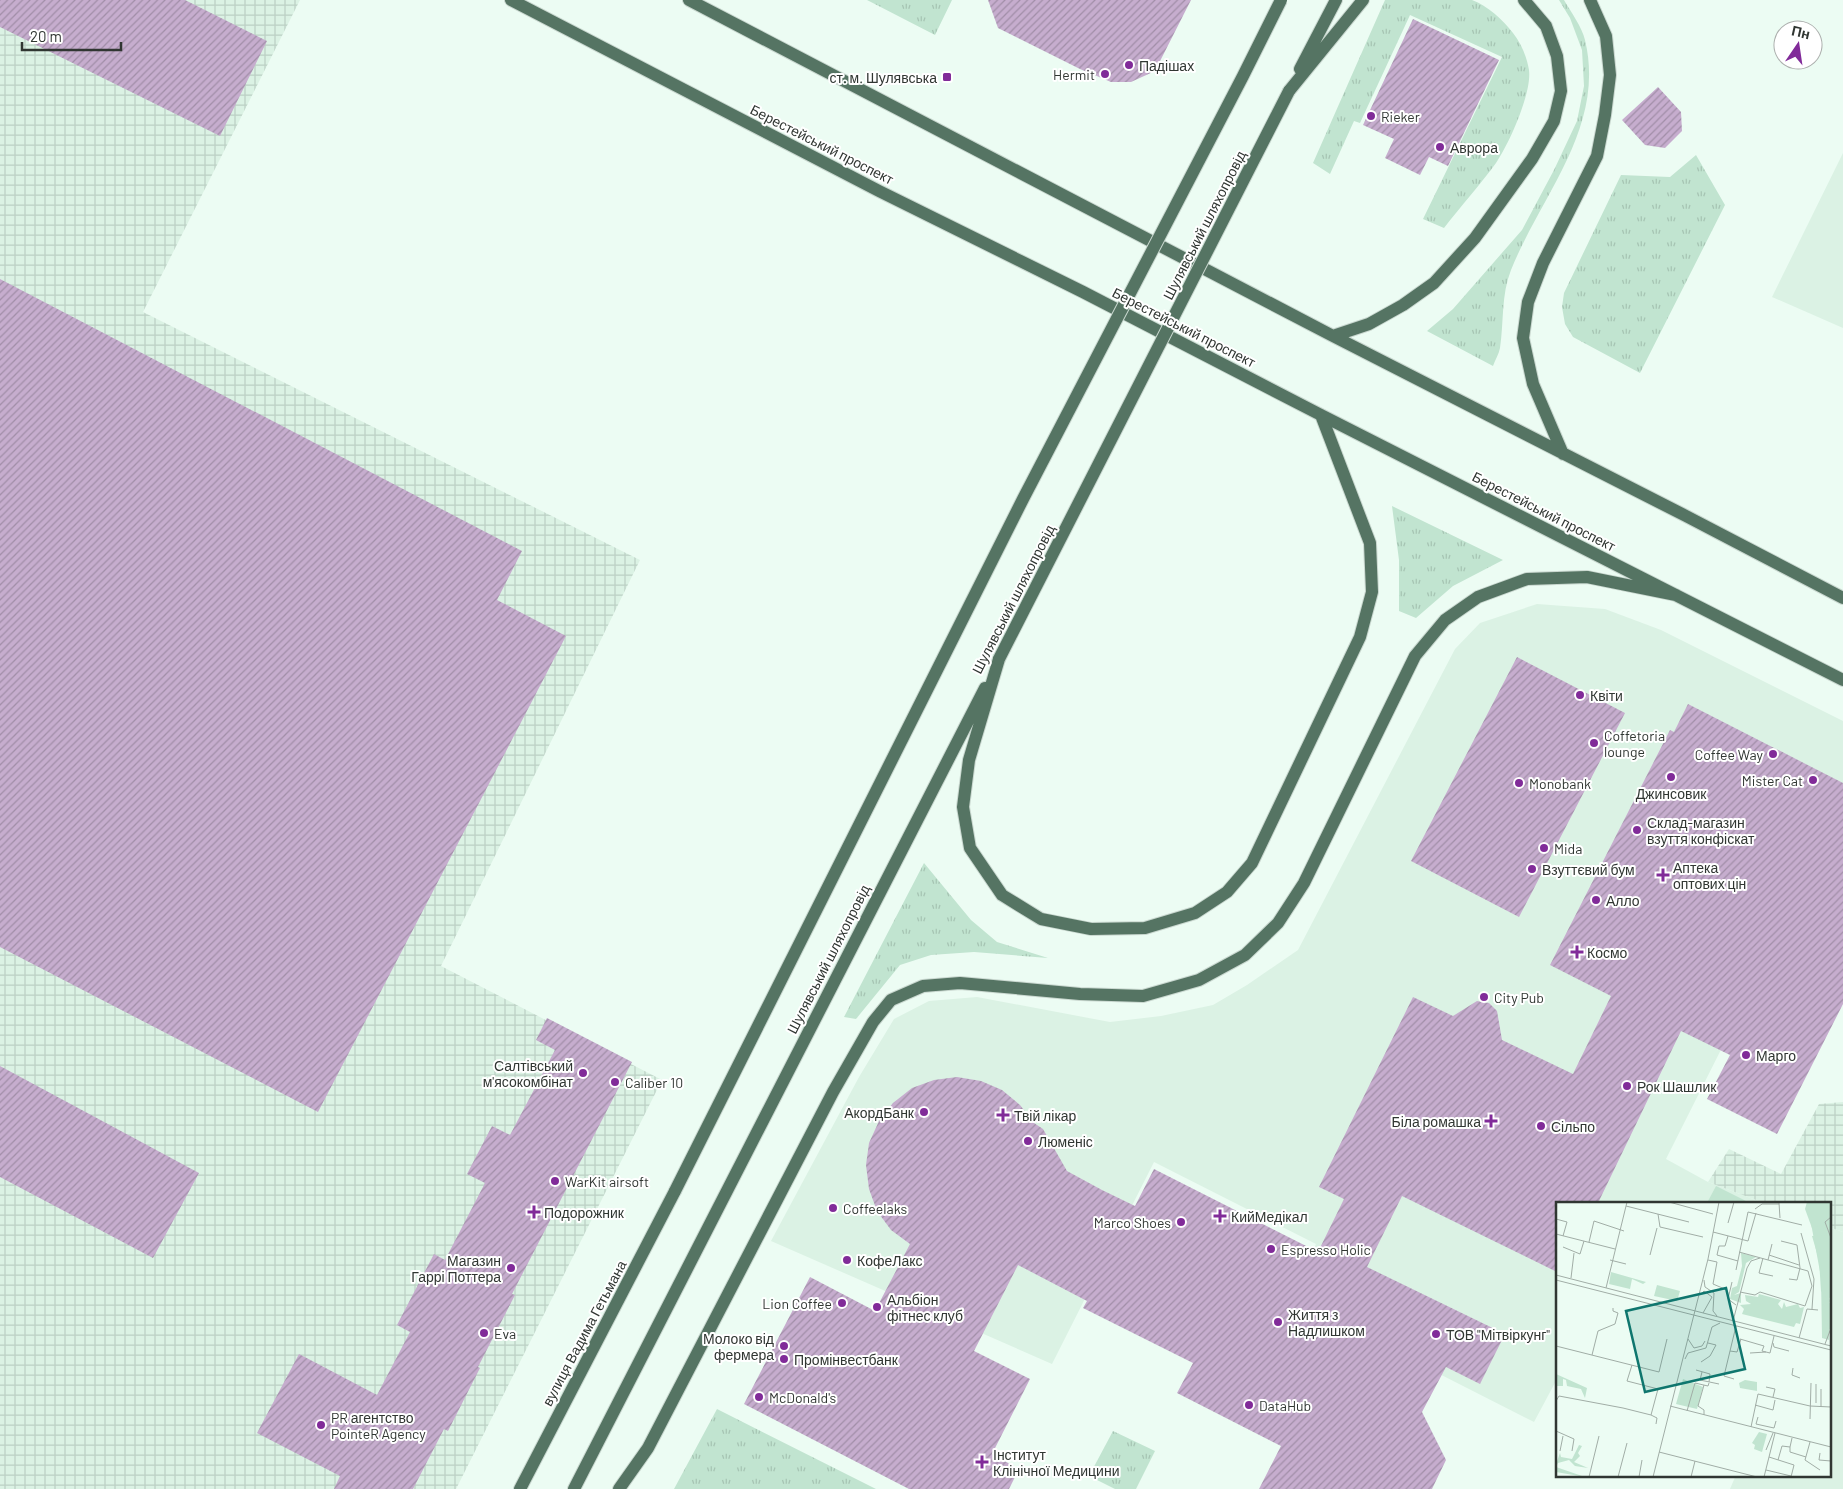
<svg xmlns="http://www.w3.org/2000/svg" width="1843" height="1489" font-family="Barlow,sans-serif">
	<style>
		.built { fill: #dbf2e4 }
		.industrial { fill: url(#industrial-grid) }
		.grass { fill: url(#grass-tufts) }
		.garden { fill: #c1e4d0 }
		.building { fill: url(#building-hatch) }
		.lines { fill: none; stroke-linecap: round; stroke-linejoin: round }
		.primary-casing { stroke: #cad8d0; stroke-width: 14 }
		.primary { stroke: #557463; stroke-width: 12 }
		.primary-bridge-casing { stroke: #cad8d0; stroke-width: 14; stroke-linecap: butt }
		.primary-bridge { stroke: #557463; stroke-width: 12 }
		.poi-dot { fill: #812b99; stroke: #fff; stroke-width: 2 }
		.labels { text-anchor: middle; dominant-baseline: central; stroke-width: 4; stroke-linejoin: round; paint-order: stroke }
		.poi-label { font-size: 14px; fill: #303632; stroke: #fff; text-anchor: start }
		.street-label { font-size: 14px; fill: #303632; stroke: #fff }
		.inset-road { fill: none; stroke: #a1ada6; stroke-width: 1 }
		.view { fill: #0f766e; fill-opacity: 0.15; stroke: #0f766e; stroke-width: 2.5 }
		.inset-edge { fill: none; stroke: #303632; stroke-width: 2.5 }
	</style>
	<defs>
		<pattern id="industrial-grid" width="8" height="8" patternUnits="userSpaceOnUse" patternTransform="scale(1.25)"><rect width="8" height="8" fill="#dbf2e4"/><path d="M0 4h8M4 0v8" fill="none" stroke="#bcd0c4"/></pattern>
		<pattern id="grass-tufts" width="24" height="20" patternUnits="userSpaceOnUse" patternTransform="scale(1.25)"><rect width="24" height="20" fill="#c1e4d0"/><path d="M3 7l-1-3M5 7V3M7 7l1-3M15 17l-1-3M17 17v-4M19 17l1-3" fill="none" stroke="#a6c4b3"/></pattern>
		<pattern id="building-hatch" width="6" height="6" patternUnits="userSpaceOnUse" patternTransform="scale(1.25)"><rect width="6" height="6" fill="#c6adce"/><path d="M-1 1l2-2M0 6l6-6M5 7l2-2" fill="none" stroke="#a18ea8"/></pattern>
	</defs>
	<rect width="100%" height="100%" fill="#ecfcf3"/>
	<!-- built -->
	<path class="built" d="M1843 153V328L1772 297Z
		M1537 604 1605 609 1661 630 1843 721V807L1666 1159 1708 1182 1764 1203H1557V1379L1534 1422 1290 1298 1316 1244 1154 1162 1052 1364 771 1241 859 1077 894 1019 929 1001 977 997 1110 1022 1161 1016 1213 1005 1247 985 1298 950 1455 649 1480 623Z
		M1829 1227 1843 1232V1489H1730L1736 1475H1829Z"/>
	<!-- industrial -->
	<path class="industrial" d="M0 0H300L143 312 640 560 441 966 662 1080 456 1489H0Z
		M1843 1102V1232L1829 1227V1203H1764L1708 1182 1729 1149 1781 1174 1819 1104Z"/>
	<!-- grass -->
	<path class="grass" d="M867 0H952L935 35Z
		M1385 0H1472C1488 6 1502 19 1513 33 1521 43 1527 57 1529 70 1532 93 1509 144 1496 163 1480 185 1461 206 1444 228L1423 219 1502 57 1410 15 1360 123 1354 121 1330 174 1313 163Z
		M1559 0H1564C1571 12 1582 27 1585 40 1606 127 1541 195 1511 270 1501 295 1504 322 1500 348 1499 354 1495 360 1493 366L1427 331 1453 309 1522 230 1554 170 1577 121 1584 86 1582 50 1570 18Z
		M1696 155 1725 205 1640 373 1573 337 1565 324 1562 307 1564 293 1621 175 1670 177Z
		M1392 506 1503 560 1453 586 1416 618 1399 611V560Z
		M924 863 971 920 997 942 1048 958 974 952 931 955 900 965 856 1019 844 1017Z
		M717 1409 876 1489H674Z
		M1113 1431 1155 1451 1136 1489H1115L1089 1476Z"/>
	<!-- garden -->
	<path class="garden" d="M1716 1186 1750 1203H1707Z"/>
	<!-- building -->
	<path class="building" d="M0 0H185L267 41 220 136 0 27Z
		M988 0H1191L1155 71 1131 82H1111L1080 69 998 28Z
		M1413 19 1499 60 1448 166 1429 157 1420 175 1385 158 1394 139 1363 125Z
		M1658 87 1681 112 1682 131 1665 148 1645 145 1622 120Z
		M0 279 522 551 497 600 566 636 318 1112 0 947Z
		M1517 657 1625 713 1519 917 1411 861Z
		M1688 704 1843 783V1004L1777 1134 1707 1099 1730 1055 1681 1031 1598 1203H1557V1272L1402 1196 1367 1267 1505 1334 1480 1384 1446 1367 1422 1412 1446 1460 1432 1489H1259L1281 1446 1177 1393 1193 1363 1083 1308 1087 1301 1018 1265 974 1351 1030 1379 992 1454 1019 1469 1009 1489H909L744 1404 810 1277 875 1311 910 1244 891 1230 877 1211 869 1189 866 1165 869 1143 879 1121 893 1103 912 1088 934 1080 957 1077 981 1081 1002 1090 1020 1105 1034 1123 1043 1129 1067 1171 1102 1190 1135 1206 1154 1169 1318 1252 1344 1199 1319 1187 1413 997 1453 1016 1477 1001 1489 1003 1497 1011 1502 1040 1573 1074 1611 996 1550 965 1670 730 1674 732Z
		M547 1018 632 1062 512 1294 515 1295 478 1367 480 1368 448 1431 444 1429 413 1489H334L340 1476 257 1433 299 1354 377 1395 410 1332 397 1325 434 1254 445 1260 485 1183 467 1174 492 1126 510 1135 555 1050 536 1040Z
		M0 1066 199 1173 153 1258 0 1177Z"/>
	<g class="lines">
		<!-- primary casing -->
		<g class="primary-casing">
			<path id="primary" d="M511 0 879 191 1083 292 1321 415 1843 680
				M689 0 1333 336 1686 516 1843 598
				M1300 69 1336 0
				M1289 91 1363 0
				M1333 336 1369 324 1403 305 1434 283 1475 238 1532 159 1554 121 1561 91 1557 56 1546 26 1524 0
				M1563 454 1533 384 1523 338 1528 302 1543 263 1597 156 1605 115 1610 75 1606 36 1590 0
				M999 659 969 760 963 807 970 848 1002 895 1041 919 1091 929 1145 928 1195 913 1227 892 1252 863 1360 637 1372 592 1370 543 1321 415
				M520 1489 675 1191
				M574 1489 985 688
				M619 1489 648 1448 833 1092 873 1022 891 1000 923 986 960 983 1080 994 1143 996 1199 980 1245 955 1278 923 1304 883 1415 656 1445 620 1478 597 1527 579 1587 577 1676 595"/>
		</g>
		<!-- primary -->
		<use href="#primary" class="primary"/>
		<!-- primary-bridge casing -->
		<g class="primary-bridge-casing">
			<path id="primary-bridge" d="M999 659 1289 91
				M675 1191 1023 499 1243 76 1281 0"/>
		</g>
		<!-- primary-bridge -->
		<use href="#primary-bridge" class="primary-bridge"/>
	</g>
	<!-- markers -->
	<g class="poi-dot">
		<circle cx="1129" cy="65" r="5"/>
		<circle cx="1105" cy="74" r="5"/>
		<rect x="942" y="72" width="10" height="10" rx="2.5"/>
		<circle cx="1371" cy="116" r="5"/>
		<circle cx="1440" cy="147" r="5"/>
		<circle cx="1580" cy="695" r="5"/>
		<circle cx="1594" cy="743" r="5"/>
		<circle cx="1773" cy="754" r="5"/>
		<circle cx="1671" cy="777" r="5"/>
		<circle cx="1813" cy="780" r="5"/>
		<circle cx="1519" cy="783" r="5"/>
		<circle cx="1637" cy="830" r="5"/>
		<circle cx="1544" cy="848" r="5"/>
		<circle cx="1532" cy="869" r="5"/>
		<path d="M1660.5 867.5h5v5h5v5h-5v5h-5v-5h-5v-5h5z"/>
		<circle cx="1596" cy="900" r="5"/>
		<path d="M1574.5 944.5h5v5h5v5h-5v5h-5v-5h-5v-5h5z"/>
		<circle cx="1484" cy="997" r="5"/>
		<circle cx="1746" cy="1055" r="5"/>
		<circle cx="583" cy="1073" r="5"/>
		<circle cx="615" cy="1082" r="5"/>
		<circle cx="1627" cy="1086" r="5"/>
		<circle cx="924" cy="1112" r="5"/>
		<path d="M1000.5 1107.5h5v5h5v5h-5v5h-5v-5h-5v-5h5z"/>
		<path d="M1488.5 1113.5h5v5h5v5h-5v5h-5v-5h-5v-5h5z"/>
		<circle cx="1541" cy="1126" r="5"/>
		<circle cx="1028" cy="1141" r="5"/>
		<circle cx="555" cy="1181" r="5"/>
		<circle cx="833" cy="1208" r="5"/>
		<path d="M531.5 1204.5h5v5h5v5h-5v5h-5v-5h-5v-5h5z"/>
		<path d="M1217.5 1208.5h5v5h5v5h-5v5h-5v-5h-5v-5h5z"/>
		<circle cx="1181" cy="1222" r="5"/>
		<circle cx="1271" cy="1249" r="5"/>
		<circle cx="847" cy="1260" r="5"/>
		<circle cx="511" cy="1268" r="5"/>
		<circle cx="842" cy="1303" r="5"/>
		<circle cx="877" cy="1307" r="5"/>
		<circle cx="1278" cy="1322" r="5"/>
		<circle cx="484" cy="1333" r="5"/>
		<circle cx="1436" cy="1334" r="5"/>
		<circle cx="784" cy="1346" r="5"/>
		<circle cx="784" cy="1359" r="5"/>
		<circle cx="759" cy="1397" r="5"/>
		<circle cx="1249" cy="1405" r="5"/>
		<circle cx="321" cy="1425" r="5"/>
		<path d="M979.5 1454.5h5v5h5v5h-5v5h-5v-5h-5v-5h5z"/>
	</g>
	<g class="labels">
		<!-- poi labels -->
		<g class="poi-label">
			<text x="1139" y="65">Падішах</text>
			<text x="1095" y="74" text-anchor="end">Hermit</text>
			<text x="937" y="77" text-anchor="end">ст. м. Шулявська</text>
			<text x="1381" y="116">Rieker</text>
			<text x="1450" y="147">Аврора</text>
			<text x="1590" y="695">Квіти</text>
			<text x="1604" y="735">Coffetoria<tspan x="1604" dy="16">lounge</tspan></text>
			<text x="1763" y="754" text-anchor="end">Coffee Way</text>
			<text x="1803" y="780" text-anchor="end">Mister Cat</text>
			<text x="1529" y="783">Monobank</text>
			<text x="1671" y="793" text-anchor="middle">Джинсовик</text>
			<text x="1647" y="822">Склад-магазин<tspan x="1647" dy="16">взуття конфіскат</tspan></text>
			<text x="1554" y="848">Mida</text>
			<text x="1673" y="867">Аптека<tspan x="1673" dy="16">оптових цін</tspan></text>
			<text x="1542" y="869">Взуттєвий бум</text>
			<text x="1606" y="900">Алло</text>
			<text x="1587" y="952">Космо</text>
			<text x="1494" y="997">City Pub</text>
			<text x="1756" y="1055">Марго</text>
			<text x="573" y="1065" text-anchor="end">Салтівський<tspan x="573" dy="16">м'ясокомбінат</tspan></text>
			<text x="625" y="1082">Caliber 10</text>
			<text x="1637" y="1086">Рок Шашлик</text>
			<text x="914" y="1112" text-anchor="end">АкордБанк</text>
			<text x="1014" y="1115">Твій лікар</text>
			<text x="1481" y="1121" text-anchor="end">Біла ромашка</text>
			<text x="1551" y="1126">Сільпо</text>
			<text x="1038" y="1141">Люменіс</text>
			<text x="565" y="1181">WarKit airsoft</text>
			<text x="843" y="1208">Coffeelaks</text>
			<text x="544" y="1212">Подорожник</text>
			<text x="1231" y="1216">КийМедікал</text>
			<text x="1171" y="1222" text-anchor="end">Marco Shoes</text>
			<text x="1281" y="1249">Espresso Holic</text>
			<text x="501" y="1260" text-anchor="end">Магазин<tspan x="501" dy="16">Гаррі Поттера</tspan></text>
			<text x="857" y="1260">КофеЛакс</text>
			<text x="887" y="1299">Альбіон<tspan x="887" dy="16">фітнес клуб</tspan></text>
			<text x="832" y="1303" text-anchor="end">Lion Coffee</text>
			<text x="1288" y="1314">Життя з<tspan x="1288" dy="16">Надлишком</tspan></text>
			<text x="494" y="1333">Eva</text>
			<text x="1446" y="1334">ТОВ "Мітвіркунг"</text>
			<text x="774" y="1338" text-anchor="end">Молоко від<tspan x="774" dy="16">фермера</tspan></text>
			<text x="794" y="1359">Промінвестбанк</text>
			<text x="769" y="1397">McDonald's</text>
			<text x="1259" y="1405">DataHub</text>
			<text x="331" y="1417">PR агентство<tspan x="331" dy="16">PointeR Agency</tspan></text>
			<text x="993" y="1454">Інститут<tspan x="993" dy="16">Клінічної Медицини</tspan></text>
		</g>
		<!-- street labels -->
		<g class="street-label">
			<text transform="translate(822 144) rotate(27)">Берестейський проспект</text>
			<text transform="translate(1204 225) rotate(-63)">Шулявський шляхопровід</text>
			<text transform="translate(1184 327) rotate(27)">Берестейський проспект</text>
			<text transform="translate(1544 511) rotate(27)">Берестейський проспект</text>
			<text transform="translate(1013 599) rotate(-63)">Шулявський шляхопровід</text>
			<text transform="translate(828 959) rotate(-63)">Шулявський шляхопровід</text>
			<text transform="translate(584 1333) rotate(-62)">вулиця Вадима Гетьмана</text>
		</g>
	</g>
	<!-- overview -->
	<g transform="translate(1556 1202)">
		<rect width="275" height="275" fill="#ecfcf3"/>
		<path d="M251 0H275L273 138 266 136 265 75ZM55 70 90 80 87 82 76 77 74 87 53 82ZM101 83 124 89 121 99 98 94ZM127 177 147 185 141 207 120 202ZM203 230 211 232 206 250 198 247 199 243 196 241Z" fill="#c1e4d0"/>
		<path d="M251 0H275V95L272 97 275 98V126L270 131 272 117 266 102 270 105 269 100 274 101 265 89 263 58 256 34 271 33 269 24 273 20 256 26 249 7ZM185 51 200 55 190 61 183 90 178 93 185 91V101L174 97 176 86 181 84 186 64ZM203 92 225 98 222 102 226 107 228 100 230 105 242 102 244 106 248 105 244 122 240 121 238 125 186 112 188 107 184 103 195 102 190 99 189 93 202 95ZM0 172 31 186 29 196 25 187 11 184 10 178 7 177V184H0ZM23 243 26 244 22 251 24 254 18 260 32 266 19 264 13 258 2 261 0 265 29 275 0 270V262L4 251 5 255 16 257Z" fill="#c1e4d0"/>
		<path d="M189 178 201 180V189L184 186 183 181Z" fill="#c1e4d0"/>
		<path class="inset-road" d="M113 0 157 12M223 1 224 16M70 4 133 20M199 7 206 2H223M102 12 104 25 147 35M275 15 269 20 275 36M0 17 11 20 7 34M172 21 178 0M157 30 192 39 200 11M245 31 258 77 256 107M0 32 59 47M172 34 169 44H163L161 53 182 59M225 39 241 43 244 66 241 78 233 77M33 40 38 19 68 29M7 45 24 52 28 39M183 50 252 69 256 84 249 104 204 90 199 93 184 90M94 53 101 26M213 53 243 63M207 56 203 71 217 74M54 58 70 62M152 58 161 60 157 82 171 88M212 58 216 42M180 68 192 10 246 23M0 73 275 144M15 76 18 51M0 78 275 148M148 78 149 85 158 91 157 109 161 114M176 80 172 97 180 103M50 86 71 0M144 93 148 89 156 95 147 111M177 119 191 66 195 59 204 56M243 136 251 107 262 108M132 137 138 146 146 144 149 139M184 137 208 144 206 149 214 151 218 134M217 141 218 145 233 149M269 142 275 126M0 144 103 170 111 137M174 149 181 150 185 137M194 151 210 150M36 153 42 129 59 122 62 111 57 109V106M129 157 132 151 150 146 156 125 164 121M145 160 154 154 160 143 152 141M76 163 71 179 102 187 95 213M237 166 236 173 244 176M140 168 154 172 153 180M146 170 144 178 163 182M178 177 168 174 180 124M260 182V201M148 183 142 204 148 208V213M210 185 219 187 217 195M0 199 3 194 67 206 95 213 101 216 100 222M199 203 217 208 219 198M114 204 275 245M265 205V187M131 209 139 181 152 184 153 181M202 215 200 222 218 226 220 219M254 217 255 181M195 225 202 192 254 204 275 205M0 229 18 237 16 249M254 240 249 258 264 268M234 245V250L250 255M210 248 217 231M4 249 7 234M103 250 201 275M264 251 263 258 275 259M213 255 238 263 235 275M222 258 226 244 234 245 236 236M210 268 235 274M33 275 43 234M62 275 71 241M83 275 86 258M97 275 152 57 163 0M135 275 139 259M208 275 219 231"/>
		<path class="view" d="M170 86 189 167 89 190 70 109Z"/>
		<rect width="275" height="275" class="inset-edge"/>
	</g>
	<!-- north arrow -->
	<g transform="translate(1798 45) rotate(13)"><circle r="24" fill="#ffffff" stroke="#acafad"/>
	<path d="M0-4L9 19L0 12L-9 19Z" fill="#812b99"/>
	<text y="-8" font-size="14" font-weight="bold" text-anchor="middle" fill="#303632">Пн</text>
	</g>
	<!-- scale -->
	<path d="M22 42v8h99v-8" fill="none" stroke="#303632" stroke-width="2.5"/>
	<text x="30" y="42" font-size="15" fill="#303632" stroke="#ffffff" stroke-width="4" paint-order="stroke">20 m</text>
</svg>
